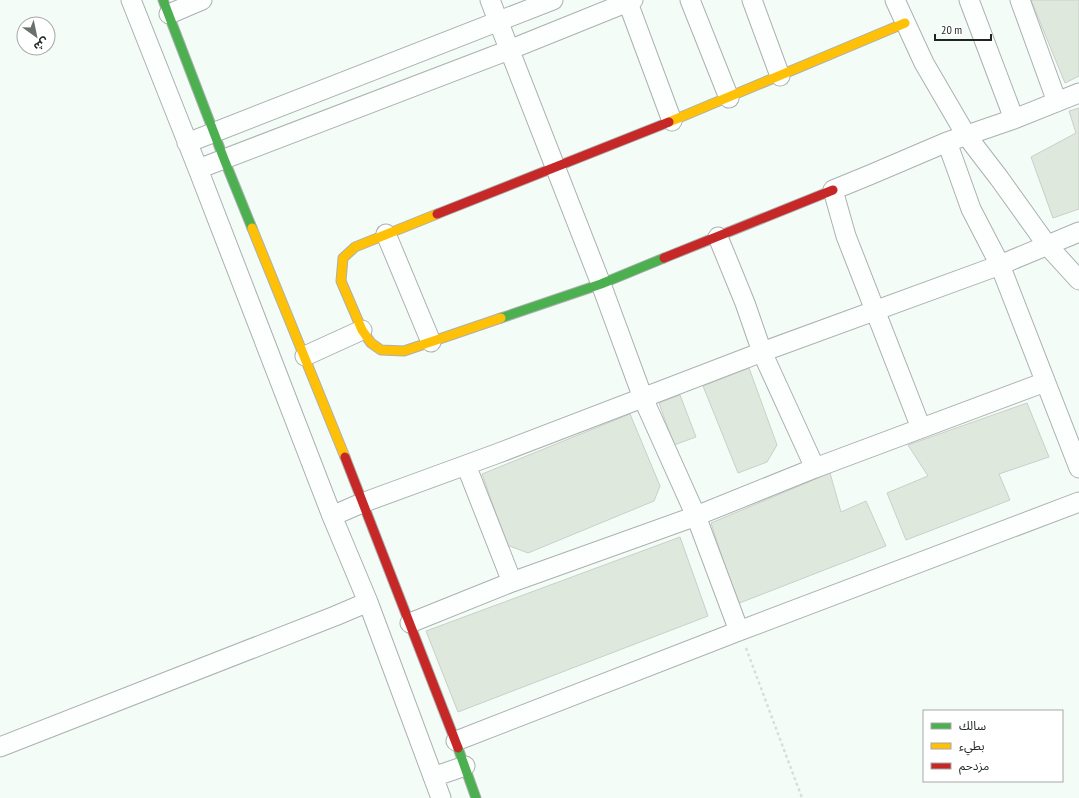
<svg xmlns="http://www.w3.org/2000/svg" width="1079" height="798" font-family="'PT Sans Narrow','Noto Sans Arabic',sans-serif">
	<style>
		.building { fill: #dee8dc; stroke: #cacfca }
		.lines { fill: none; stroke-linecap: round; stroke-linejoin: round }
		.street-casing { stroke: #abb1ae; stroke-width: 21 }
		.fast-casing { stroke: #abb1ae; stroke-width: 11 }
		.slow-casing { stroke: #abb1ae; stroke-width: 11 }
		.jam-casing { stroke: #abb1ae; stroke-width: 11 }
		.path { stroke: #dadddc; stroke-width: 2.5; stroke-dasharray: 3 3; stroke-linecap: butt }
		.street { stroke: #fdfffe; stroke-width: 19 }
		.fast { stroke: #4caf50; stroke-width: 9 }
		.slow { stroke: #ffc107; stroke-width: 9 }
		.jam { stroke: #c62828; stroke-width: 9 }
	</style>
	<rect width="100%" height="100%" fill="#f4fcf8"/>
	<!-- building -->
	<path class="building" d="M1031 0H1079V76L1065 83Z
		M1079 108V209L1053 218 1031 157 1076 133 1069 111Z
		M749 368 777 445 767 462 738 473 703 386Z
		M680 395 696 437 674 445 659 403Z
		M1027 403 1049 457 999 474 1010 500 906 540 887 493 928 476 908 445Z
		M630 414 660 486 654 501 528 553 507 545 482 474Z
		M830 473 841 512 866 501 886 546 737 604 711 523Z
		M680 537 708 616 458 712 426 631Z"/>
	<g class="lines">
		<!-- street casing -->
		<g class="street-casing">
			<path id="street" d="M131 0 198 169 332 516 368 602 441 798
				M490 0 601 284 643 398 696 516 739 631
				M627 0 672 121
				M690 0 729 98
				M752 0 780 76
				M895 0 924 63 966 135 999 178 1047 245 1079 280
				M969 0 1014 119
				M1020 0 1057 102
				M169 14 202 0
				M947 142 971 209 1000 265 1079 468
				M187 143 553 0
				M198 169 509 50 633 0
				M386 234 431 342
				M718 237 745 303 762 352 815 468
				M305 356 362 330
				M921 428 846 236 833 190 872 174 947 142 1014 119 1079 93
				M466 465 512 582
				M332 516 362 503 496 454 762 352 1000 265 1079 232
				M410 623 512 582 696 516 815 468 1045 382
				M456 741 739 631 1079 502
				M0 747 335 616 368 602
				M433 777 465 766"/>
		</g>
		<!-- fast casing -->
		<g class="fast-casing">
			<path id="fast" d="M163 0 224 159 252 228
				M501 318 601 284 664 258
				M458 748 476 798"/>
		</g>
		<!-- slow casing -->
		<g class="slow-casing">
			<path id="slow" d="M669 122 905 23
				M437 214 355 247 343 258 341 281 362 330 371 343 381 350 404 351 501 318
				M252 228 345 457"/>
		</g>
		<!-- jam casing -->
		<g class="jam-casing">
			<path id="jam" d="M437 214 669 122
				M664 258 833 190
				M345 457 458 748"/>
		</g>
		<!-- path -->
		<path class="path" d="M746 648 802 798"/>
		<!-- street -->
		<use href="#street" class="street"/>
		<!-- fast -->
		<use href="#fast" class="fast"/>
		<!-- slow -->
		<use href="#slow" class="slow"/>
		<!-- jam -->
		<use href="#jam" class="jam"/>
	</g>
	<!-- legend -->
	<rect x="923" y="710" width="140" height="72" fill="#ffffff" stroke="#a5a8a7"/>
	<rect x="931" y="723" width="20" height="6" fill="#4caf50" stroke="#a5a8a7"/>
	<text x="959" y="730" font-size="12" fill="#1f2523">سالك</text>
	<rect x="931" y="743" width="20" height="6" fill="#ffc107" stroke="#a5a8a7"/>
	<text x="959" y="750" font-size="12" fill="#1f2523">بطيء</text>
	<rect x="931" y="763" width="20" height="6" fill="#c62828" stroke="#a5a8a7"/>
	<text x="959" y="770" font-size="12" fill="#1f2523">مزدحم</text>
	<!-- north arrow -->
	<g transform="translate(36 36) rotate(147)"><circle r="19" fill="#ffffff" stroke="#a5a8a7"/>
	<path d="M0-3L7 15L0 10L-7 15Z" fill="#6a706e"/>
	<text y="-6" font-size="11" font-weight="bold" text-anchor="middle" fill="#1f2523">ش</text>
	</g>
	<!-- scale -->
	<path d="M935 34v6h56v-6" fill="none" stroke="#1f2523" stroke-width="2"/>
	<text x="941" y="34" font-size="12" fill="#1f2523" stroke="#ffffff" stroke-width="3" paint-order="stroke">20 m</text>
</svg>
